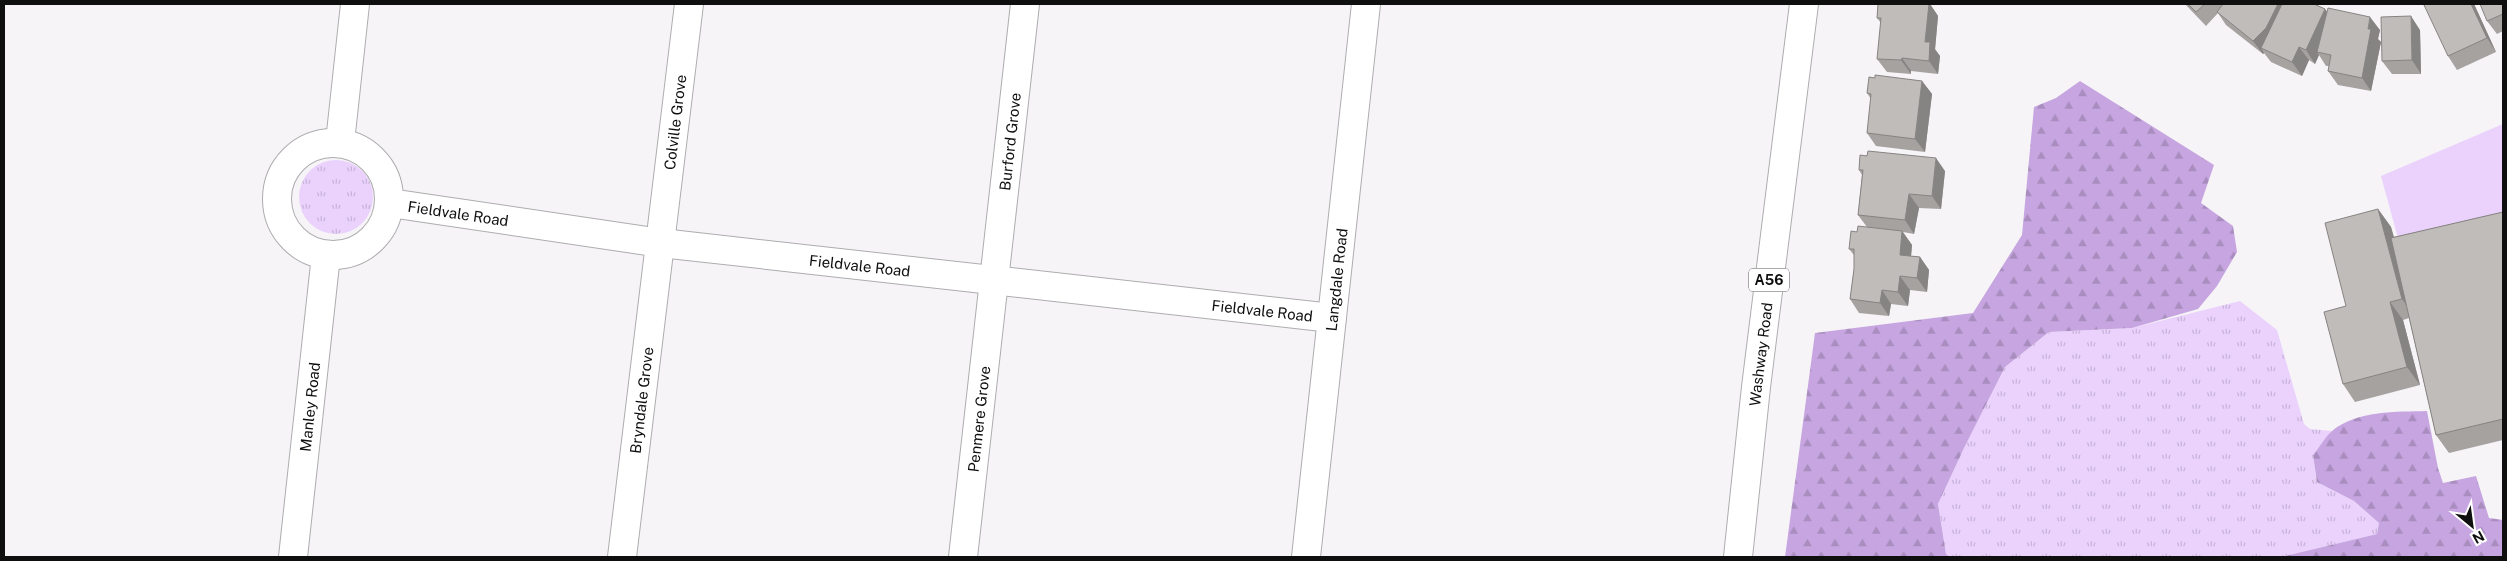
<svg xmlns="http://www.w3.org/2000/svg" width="2507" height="561" font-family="'Public Sans',sans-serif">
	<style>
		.grass { fill: url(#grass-tufts) }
		.forest { fill: url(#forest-firs) }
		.park { fill: #ead2fd }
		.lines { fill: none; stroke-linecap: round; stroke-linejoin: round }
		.street-casing { stroke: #aeacaf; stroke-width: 30 }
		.highway-casing { stroke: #aeacaf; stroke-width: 30 }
		.street { stroke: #fff; stroke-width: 28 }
		.highway { stroke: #fff; stroke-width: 28 }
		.wall { fill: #a5a2a0 }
		.shaded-wall { fill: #868482 }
		.building { fill: #c0bcba; stroke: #868482 }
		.labels { text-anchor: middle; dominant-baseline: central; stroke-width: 4.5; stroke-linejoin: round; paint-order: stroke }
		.shield { fill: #fff; stroke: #585758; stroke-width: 1 }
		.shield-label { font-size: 14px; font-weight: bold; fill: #100f10 }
		.street-label { font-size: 15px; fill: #100f10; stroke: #fff }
	</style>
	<defs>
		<pattern id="grass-tufts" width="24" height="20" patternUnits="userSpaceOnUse" patternTransform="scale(1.25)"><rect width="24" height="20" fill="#ead2fd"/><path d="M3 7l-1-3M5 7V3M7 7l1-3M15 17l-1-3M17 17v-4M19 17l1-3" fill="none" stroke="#c8b3d8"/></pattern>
		<pattern id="forest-firs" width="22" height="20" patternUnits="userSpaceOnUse" patternTransform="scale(1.25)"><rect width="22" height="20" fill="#c6a5e0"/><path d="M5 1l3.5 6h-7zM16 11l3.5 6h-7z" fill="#a98dbf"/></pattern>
	</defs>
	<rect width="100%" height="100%" fill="#f6f4f7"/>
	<!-- grass -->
	<path class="grass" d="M299 197a37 37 0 1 1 74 0a37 37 0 1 1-74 0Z
		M2240 301 2277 330 2304 424 2310 429 2332 431 2313 455 2317 482 2354 501 2379 523 2377 534 2281 557H1950L1946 554 1938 504 1964 448 2005 367 2049 332 2132 328Z"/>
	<!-- forest -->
	<path class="forest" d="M2080 81 2214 165 2201 203 2233 226 2237 252 2217 286 2198 309 2132 328 2049 332 2005 367 1964 448 1938 504 1946 554 1950 557H1785L1815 333 1973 313 2022 235 2034 107 2056 98Z
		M2427 411 2438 468 2443 483 2476 476 2489 518 2503 520V557H2281L2377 534 2379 523 2354 501 2317 482 2313 455C2319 448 2325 437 2332 431 2357 410 2397 412 2427 411Z"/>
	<!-- park -->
	<path class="park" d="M2503 124V229L2402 253 2381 176Z"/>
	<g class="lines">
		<!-- street casing -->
		<g class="street-casing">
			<g id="street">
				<path d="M340 142 355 4"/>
				<circle cx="333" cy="199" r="56"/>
				<path id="s1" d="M390 203 661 243 1332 318"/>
				<path id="s2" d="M293 557 326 255"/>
				<path id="s3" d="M622 557 689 4"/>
				<path id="s4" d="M963 557 1025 4"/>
				<path id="s5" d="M1306 557 1366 4"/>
			</g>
		</g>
		<!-- highway casing -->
		<g class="highway-casing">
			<g id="highway">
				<path id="s6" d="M1738 557 1756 387 1804 4"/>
			</g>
		</g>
		<!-- street -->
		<use href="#street" class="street"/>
		<!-- highway -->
		<use href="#highway" class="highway"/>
	</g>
	<!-- wall -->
	<path class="wall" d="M1878 4H1930L1938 16 1935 50 1940 56 1938 74 1911 71V74L1887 72 1877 59 1881 23 1877 18Z
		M2185 4H2314L2325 9 2327 12 2380 30 2378 39 2381 42 2371 91 2338 85 2328 71 2329 66H2326L2319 55 2315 64 2309 60 2302 76 2271 62 2264 53 2263 54 2226 25 2218 13 2206 26Z
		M2427 4H2474L2496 52 2457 70 2448 56Z
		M2503 4V31L2497 34 2487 21Z
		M2420 30 2421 74H2392L2382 61Z
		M1875 78 1922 81 1932 94 1925 152 1876 146 1867 133 1871 99 1867 93Z
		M1859 170 1945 171 1941 209 1919 208 1914 234 1903 232 1912 245 1911 256 1920 257 1929 270 1927 292 1910 290 1908 306 1891 304 1889 316 1859 313 1850 299 1854 269V255L1849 249 1857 232 1867 227 1858 215 1862 175Z
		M2378 209 2391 227 2394 237 2503 212V440L2449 453 2436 435 2409 318 2403 320 2420 385 2355 402 2343 384 2346 306Z"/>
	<!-- shaded-wall -->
	<path class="shaded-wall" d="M1929 4H1930L1938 16 1935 49 1940 56 1938 74 1929 61 1925 42Z
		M2278 4H2287L2261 48 2264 53 2263 54 2253 41Z
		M2471 4H2474L2496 52 2487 38Z
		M2325 9 2335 23 2317 52 2319 55 2315 64 2306 50Z
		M2411 16 2420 30 2421 74 2412 60Z
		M2370 17 2380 30 2378 39 2381 42 2371 91 2362 78Z
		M2299 47 2309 60 2302 76 2292 62Z
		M1902 58 1911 71V74L1901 60Z
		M1922 81 1932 94 1925 152 1915 139Z
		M1936 158 1945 171 1941 209 1932 196Z
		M1909 194 1919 208 1914 234 1905 220Z
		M2378 209 2391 227 2415 317 2402 299Z
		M1902 231 1912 245 1910 268 1900 255Z
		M1920 257 1929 270 1927 292 1917 278Z
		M1900 276 1910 290 1908 306 1898 292Z
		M1882 290 1891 304 1889 316 1880 303Z
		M2390 302 2403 320 2420 385 2407 367Z"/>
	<!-- building -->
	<path class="building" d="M1878 4H1929L1925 42H1930L1929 61 1902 58 1901 60 1877 59 1881 18H1877Z
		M2188 4H2205L2196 12Z
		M2223 4H2278L2266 28 2253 41 2217 12Z
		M2282 4H2314L2325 9 2306 50 2299 47 2292 62 2261 48Z
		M2427 4H2471L2487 38 2448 56 2424 5Z
		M2480 4H2503V14L2487 21Z
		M2328 8 2370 17 2368 29H2371L2362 78 2328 71 2331 55 2317 52Z
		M2411 16 2412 60 2382 61 2381 17Z
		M1875 75 1922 81 1915 139 1867 133 1871 94 1867 93 1869 77 1875 78Z
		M1868 151 1936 158 1932 196 1909 194 1905 220 1858 215 1863 170H1859L1860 155 1867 156Z
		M2378 209 2402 299 2390 302 2407 367 2343 384 2324 312 2346 306 2325 223Z
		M2503 212V419L2436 435 2391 238Z
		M1858 226 1902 231 1900 255 1920 257 1917 278 1900 276 1898 292 1882 290 1880 303 1850 299 1854 269V249H1849L1851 231 1857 232Z"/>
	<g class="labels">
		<!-- shield labels -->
		<rect class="shield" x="1749" y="268.5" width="40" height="23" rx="4"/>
		<g class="shield-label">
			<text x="1769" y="280">A56</text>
		</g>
		<!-- street labels -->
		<g class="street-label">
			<text stroke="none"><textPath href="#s3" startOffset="438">Colville Grove</textPath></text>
			<text stroke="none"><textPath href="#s4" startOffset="418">Burford Grove</textPath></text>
			<text stroke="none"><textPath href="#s1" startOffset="69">Fieldvale Road</textPath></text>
			<text stroke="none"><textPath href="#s1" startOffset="474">Fieldvale Road</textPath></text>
			<text stroke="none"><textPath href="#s5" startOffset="279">Langdale Road</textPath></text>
			<text stroke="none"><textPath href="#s1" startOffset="879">Fieldvale Road</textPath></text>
			<text stroke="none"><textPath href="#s6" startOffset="204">Washway Road</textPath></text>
			<text stroke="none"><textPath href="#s3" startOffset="158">Bryndale Grove</textPath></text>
			<text stroke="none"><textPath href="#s2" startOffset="151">Manley Road</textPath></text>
			<text stroke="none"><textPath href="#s4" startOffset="139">Penmere Grove</textPath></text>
		</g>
	</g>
	<!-- border -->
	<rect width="2507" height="561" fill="none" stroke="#100f10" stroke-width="10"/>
	<!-- north arrow -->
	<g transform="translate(2472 526) rotate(151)" stroke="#ffffff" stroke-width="4" paint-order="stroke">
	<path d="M0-4L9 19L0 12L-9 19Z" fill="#100f10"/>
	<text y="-8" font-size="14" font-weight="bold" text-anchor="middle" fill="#100f10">N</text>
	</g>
</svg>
